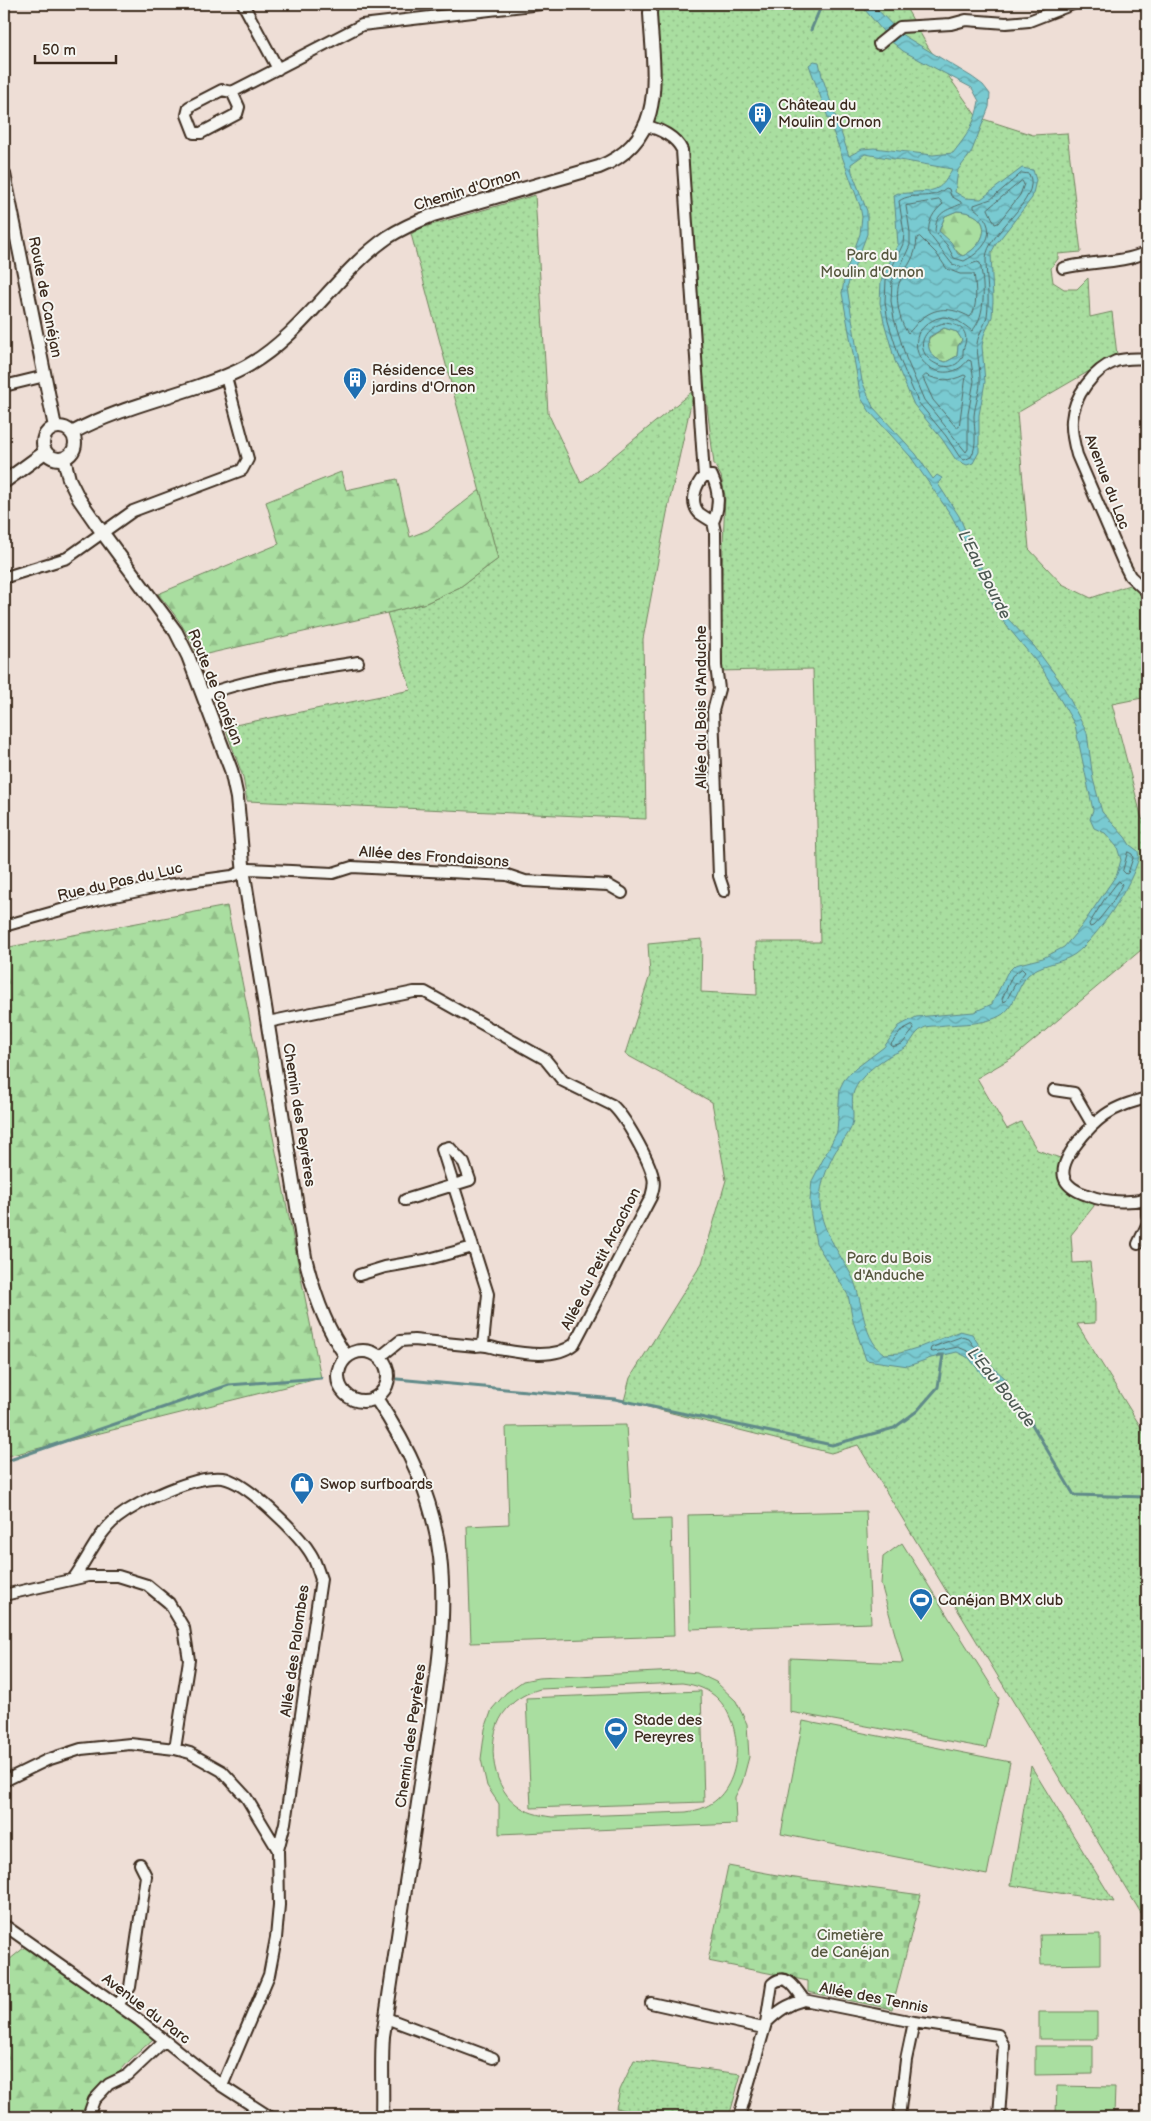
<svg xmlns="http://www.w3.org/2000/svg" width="1151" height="2121" font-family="'Balsamiq Sans',sans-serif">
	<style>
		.green { fill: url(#green-dots); stroke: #72845f }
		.forest { fill: url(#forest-firs); stroke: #72845f }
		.cemetery { fill: url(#cemetery-stones); stroke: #72845f }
		.pitch { fill: #a9dea0; stroke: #72845f; fill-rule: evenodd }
		.water { fill: url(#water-waves); stroke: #608a89; fill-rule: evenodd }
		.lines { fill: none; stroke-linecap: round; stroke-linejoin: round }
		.shore { stroke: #546a66; stroke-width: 1 }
		.stream { stroke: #608a89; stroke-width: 3 }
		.minor-casing { stroke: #3b2a1e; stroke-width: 14 }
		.tertiary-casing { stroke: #3b2a1e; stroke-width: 16 }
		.minor { stroke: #f6f6f2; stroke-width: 10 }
		.tertiary { stroke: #f6f6f2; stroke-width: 12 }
		.labels { text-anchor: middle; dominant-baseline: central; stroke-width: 4; stroke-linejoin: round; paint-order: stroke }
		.poi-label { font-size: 15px; fill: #3b2a1e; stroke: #f6f6f2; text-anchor: start }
		.street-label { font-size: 15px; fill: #3b2a1e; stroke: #f6f6f2 }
		.park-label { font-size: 15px; fill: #56573e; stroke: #f6f6f2 }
		.water-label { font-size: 16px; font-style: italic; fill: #4e5a54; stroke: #f6f6f2 }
	</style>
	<defs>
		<pattern id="green-dots" width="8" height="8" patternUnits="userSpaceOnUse" patternTransform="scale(1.25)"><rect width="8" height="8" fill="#a9dea0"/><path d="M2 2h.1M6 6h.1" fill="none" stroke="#92bf89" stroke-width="1.8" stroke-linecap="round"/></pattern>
		<pattern id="forest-firs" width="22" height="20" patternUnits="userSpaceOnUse" patternTransform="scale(1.25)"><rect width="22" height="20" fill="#a9dea0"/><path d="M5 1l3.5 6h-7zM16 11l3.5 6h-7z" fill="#92bf89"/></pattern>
		<pattern id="cemetery-stones" width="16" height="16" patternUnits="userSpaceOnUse" patternTransform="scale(1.25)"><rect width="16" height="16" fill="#a9dea0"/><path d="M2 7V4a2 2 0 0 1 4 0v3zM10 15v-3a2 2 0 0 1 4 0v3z" fill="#92bf89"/></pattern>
		<pattern id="water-waves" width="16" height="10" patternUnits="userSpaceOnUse" patternTransform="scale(1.25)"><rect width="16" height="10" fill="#79cad1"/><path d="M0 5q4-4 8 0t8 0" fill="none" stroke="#64a4a9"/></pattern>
	</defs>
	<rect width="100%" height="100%" fill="#eeded6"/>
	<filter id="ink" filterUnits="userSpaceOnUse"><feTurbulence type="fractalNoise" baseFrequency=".02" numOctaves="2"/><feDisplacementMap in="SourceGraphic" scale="10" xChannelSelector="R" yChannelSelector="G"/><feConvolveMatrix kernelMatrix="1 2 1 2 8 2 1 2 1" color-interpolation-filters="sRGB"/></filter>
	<g filter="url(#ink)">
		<!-- green -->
		<path class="green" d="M651 4H904L928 47 977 117 1033 135 1067 133 1081 252 1058 254V259L1051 268 1053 282 1064 289H1077L1088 278 1090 317 1112 312 1117 355 1017 413 1029 549 1062 584 1091 598 1144 580 1147 582V697L1112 704 1142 819 1147 822V945L1015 1056 977 1078 1007 1129 1021 1122 1037 1150 1063 1159 1064 1176 1094 1198V1206L1071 1235 1073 1263 1090 1262 1095 1303V1323L1077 1324 1147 1437V1934L1144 1918 858 1445 831 1453 624 1401 630 1378 702 1263 726 1180 712 1102 625 1054 650 975 648 944 702 939 701 992 757 995 756 942H820L813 669 718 671 725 496 721 476 714 464 704 381 682 150 679 145 646 126Z
			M535 195 548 413 581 483 694 390 667 513 643 639 646 819 247 801 243 777 225 727 411 690 387 613 426 603 460 587 498 559 411 234 421 228Z
			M1031 1766 1114 1902 1011 1885Z
			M634 2060 741 2074 729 2117H651L616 2108 620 2090Z"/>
		<!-- forest -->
		<path class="forest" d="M957 211C993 213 990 242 963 256 956 253 945 237 939 231L945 216Z
			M944 328 957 332 962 340 958 346 957 356 946 362C933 360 926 350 929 338Z
			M341 472 346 490 397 479 410 537 428 530 480 490 498 559 460 587 426 603 387 613 198 656C188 632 175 614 158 594L279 544 266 502Z
			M227 906 321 1378 4 1457V948Z
			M25 1947 99 1997 153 2039 130 2060 79 2117H4V1964Z"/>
		<!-- cemetery -->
		<path class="cemetery" d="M728 1866 788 1877 921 1895 892 2009 808 1992V1981L708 1961Z"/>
		<!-- pitch -->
		<path class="pitch" d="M626 1425 632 1520 671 1519 674 1636 471 1643 467 1526 509 1524 506 1427Z
			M866 1511 871 1623 690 1629 688 1515Z
			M902 1543 999 1698 986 1748 790 1712V1658L903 1663 881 1584 883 1557Z
			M677 1671 697 1673 716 1682 736 1701 747 1724 749 1757 742 1783 735 1797 736 1824 499 1834V1804L487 1786 481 1759 485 1729 492 1709 506 1693 523 1681 538 1678ZM682 1683C696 1685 709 1689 719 1700 745 1728 743 1790 705 1807 699 1810 692 1811 686 1812L552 1817C538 1815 527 1813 516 1804 490 1785 485 1733 507 1709 516 1698 527 1693 540 1689Z
			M701 1691 704 1802 531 1808 526 1698Z
			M803 1721 1010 1762 987 1875 781 1834Z
			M1100 1934V1964L1041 1965 1040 1935Z
			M1039 2012H1097V2039H1039Z
			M1035 2046H1093V2074L1035 2075Z
			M1057 2086 1115 2087 1114 2115 1056 2113Z"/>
		<!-- water -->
		<path class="water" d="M860 4H872L901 34 972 77 983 85 990 94 989 107 971 153 958 170 955 192 965 198 981 199 1022 168 1033 170 1036 180 1032 198 996 244 991 253 993 300 992 317 984 335 982 346 985 382 979 415V452L973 463 967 465 956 460 942 439 914 405 895 361 884 322 880 303 881 281 898 244 894 195 898 193C903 194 909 193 914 192 936 191 942 190 952 169L865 154 851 164 852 172 867 211V234L847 287 862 381 873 407 916 454 933 479 937 475 942 478 938 484 959 516 989 585 1006 617 1034 646 1062 684 1087 733 1093 779 1102 812 1125 837 1130 845 1138 851 1139 857C1132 885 1098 937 1075 954 1062 963 1046 963 1033 971 1018 980 1017 1004 1003 1014 985 1026 957 1023 937 1026 932 1026 926 1026 922 1029 914 1033 912 1043 905 1048 901 1051 895 1053 891 1055 877 1063 860 1076 854 1091 850 1101 855 1115 852 1125 849 1135 839 1145 834 1154 808 1206 821 1224 848 1269 865 1296 859 1335 884 1354L900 1353 920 1347 960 1331 972 1334 993 1367 1007 1380 984 1377 969 1358 957 1352 931 1358 908 1366 866 1360 853 1321 848 1295 816 1243 811 1215 810 1200 812 1181 837 1132 840 1088 844 1080 851 1072 884 1047 899 1026 916 1017 974 1012 992 1004 1007 973 1015 965 1043 958 1064 947 1081 927 1117 874 1121 860 1117 847 1105 833 1094 828 1090 819 1093 810 1075 725 1043 670 997 614 971 553 951 515 910 456 870 412 861 398 842 293 845 274 860 234 862 217 860 206 809 65 814 61 819 62 822 76 849 156 862 149 874 148 933 155 953 153C968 134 975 124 979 101L972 88 903 51 892 42ZM957 211C993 213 990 242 963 256L958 254 951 242 939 231 945 216ZM944 328 957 332 962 340 958 346 957 356 946 362C933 360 926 350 929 337Z"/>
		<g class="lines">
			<!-- shore -->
			<path class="shore" d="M1022 173 1029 174C1043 200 986 232 986 259 986 278 990 296 987 316 985 326 978 334 977 344 977 356 980 367 980 378 981 391 975 403 974 416 974 429 978 445 971 457L964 460 959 456 946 436 918 402 900 360 888 321 885 302 886 280 903 244 904 233 899 201C913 191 929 202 946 188L949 189 951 196 961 202V204C946 211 936 211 935 232L947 245 954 258 964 261C988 249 1000 227 974 208V205L991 199Z
				M1022 181 1024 184 1020 195 998 223 995 224 988 209Z
				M940 200 943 204C934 211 927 222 929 234L952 264 963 267 977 262 980 263C984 282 987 315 972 331 953 315 938 310 919 332 906 363 947 388 968 360L971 361 974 381 968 414V449L966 452 924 400 906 358 894 319 891 301 892 281 902 263 910 245V232L906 206Z
				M920 237 936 253 947 269 960 274H974C976 285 978 310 970 317 951 307 935 306 919 321 915 325 912 330 908 333 899 323 894 294 900 281 907 264 916 259 917 238Z
				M944 323C960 324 970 331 964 347 962 351 964 355 962 358 953 373 932 366 925 354 917 340 929 326 944 323Z
				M926 375C939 381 950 382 964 375L966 376 959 427H956L933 400 923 378Z
				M1128 852 1132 854 1133 858 1128 873 1126 874 1123 871Z
				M1119 881 1122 884C1115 900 1105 913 1093 926L1090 927 1089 924 1104 900Z
				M1022 969 1025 972 1014 986 1006 1001 1003 1002 1002 999 1012 976Z
				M912 1025 914 1029 902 1044 892 1047 891 1044 902 1030Z
				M961 1337 969 1339 978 1352 977 1355 958 1347 933 1352 930 1351 931 1348Z"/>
			<!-- stream -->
			<path class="stream" d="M811 30 822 4
				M994 1377 1027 1416 1074 1495 1146 1497 1147 1500
				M397 1379 615 1399 832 1445 894 1428 917 1411 938 1387 943 1355H939
				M4 1462 229 1385 321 1378"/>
			<!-- minor casing -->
			<g class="minor-casing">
				<path id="minor" d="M243 4 278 69
					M879 44 900 27 951 24 966 20 1006 23 1029 21 1073 4
					M232 92 239 107 237 114 201 133H194L187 115 189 107 222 90 232 92 362 25 541 4
					M646 126C660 129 676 137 682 150L704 476C696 484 689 502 699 513 703 516 708 519 713 522
					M1063 268C1090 261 1121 264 1147 252
					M1147 358C1138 359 1125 358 1116 361 1093 370 1074 396 1072 420 1071 432 1074 444 1077 455L1123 562 1130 576 1147 592
					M4 386 45 376
					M704 476H712C719 491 720 507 713 522
					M713 522 715 532 716 666 719 689 713 711 719 876 724 891
					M6 577 67 558 133 511 242 470 248 459 226 377
					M203 695C253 678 306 670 358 662
					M4 926 100 899 167 885 232 876 249 869 333 873 352 867 507 875 525 881 608 885 622 893
					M268 1022 414 992H425L545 1059 563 1081 612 1105C625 1116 649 1160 653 1177 655 1184 653 1190 651 1197L574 1344C555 1360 521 1353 498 1349 490 1347 486 1344 476 1346L414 1340 400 1341 380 1357
					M1054 1090 1074 1093 1092 1124
					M1147 1098C1132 1102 1118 1106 1105 1115 1091 1125 1059 1158 1064 1177 1067 1187 1078 1192 1087 1195 1107 1203 1126 1203 1147 1199
					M1147 1199V1215
					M405 1200 470 1180 464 1163 449 1147 442 1149 488 1294 483 1344
					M1138 1244 1147 1225
					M359 1275 385 1267 425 1260 473 1247
					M73 1579C88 1559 97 1534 117 1518 139 1501 195 1475 223 1478 247 1482 299 1534 311 1554 316 1562 318 1571 321 1579L285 1823 278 1850
					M4 1595 88 1576H118L147 1585 169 1603 184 1628 189 1660 175 1749
					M4 1781 47 1760 81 1749 130 1744 175 1749 190 1753 222 1771 246 1797 278 1850 279 1905 276 1938 269 1975 222 2086
					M4 1925 139 2020 222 2086 270 2117
					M651 2003 763 2028
					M118 2005 130 1987 146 1876 140 1864
					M386 2018 493 2058
					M766 2023 772 1984C787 1971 796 1989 804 2000
					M88 2117 94 2100 109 2084 128 2075 164 2041
					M739 2117 766 2023C778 2011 788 2004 804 2000L914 2022 998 2035 1004 2046 999 2117
					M899 2117 906 2060 914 2022"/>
			</g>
			<!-- tertiary casing -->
			<g class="tertiary-casing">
				<path id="tertiary" d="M4 174 55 427
					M43 443a16 16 0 1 1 32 0a16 16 0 1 1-32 0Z
					M72 433C110 412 155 401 196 387 214 381 232 375 249 365 304 333 336 273 388 237 402 228 418 221 433 215L599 167C669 139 653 73 650 13L651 4
					M64 459 69 479 79 499 102 532 176 632 188 656 231 770 237 798 244 875 305 1257C313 1291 325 1327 346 1356
					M4 482 45 452
					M338 1376a25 25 0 1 1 50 0a25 25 0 1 1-50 0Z
					M376 1398C409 1448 433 1497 440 1557 448 1625 434 1696 424 1763 410 1854 397 1945 383 2036 381 2063 383 2090 382 2117"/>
			</g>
			<!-- minor -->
			<use href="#minor" class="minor"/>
			<!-- tertiary -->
			<use href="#tertiary" class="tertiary"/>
		</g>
	</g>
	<!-- icons -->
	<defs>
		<g id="building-pin" transform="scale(1.25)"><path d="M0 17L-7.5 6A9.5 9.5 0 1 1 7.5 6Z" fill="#1f6fb2" stroke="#f6f6f2"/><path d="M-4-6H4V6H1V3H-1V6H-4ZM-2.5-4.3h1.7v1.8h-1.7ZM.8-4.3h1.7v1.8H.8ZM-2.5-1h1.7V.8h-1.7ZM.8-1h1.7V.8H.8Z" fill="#fff"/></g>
		<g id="shop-pin" transform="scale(1.25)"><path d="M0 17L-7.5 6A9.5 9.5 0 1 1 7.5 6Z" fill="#1f6fb2" stroke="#f6f6f2"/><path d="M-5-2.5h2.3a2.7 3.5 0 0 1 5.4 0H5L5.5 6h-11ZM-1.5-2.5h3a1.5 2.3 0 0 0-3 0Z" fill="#fff"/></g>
		<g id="stadium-pin" transform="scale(1.25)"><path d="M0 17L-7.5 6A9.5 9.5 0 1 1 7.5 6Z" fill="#1f6fb2" stroke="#f6f6f2"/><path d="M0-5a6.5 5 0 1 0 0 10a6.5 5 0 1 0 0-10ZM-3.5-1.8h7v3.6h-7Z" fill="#fff"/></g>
	</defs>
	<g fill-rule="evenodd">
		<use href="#building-pin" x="760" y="114"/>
		<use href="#building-pin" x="355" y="379"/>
		<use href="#shop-pin" x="302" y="1484"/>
		<use href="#stadium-pin" x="921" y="1600"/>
		<use href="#stadium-pin" x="616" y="1729"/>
	</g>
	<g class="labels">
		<!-- poi labels -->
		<g class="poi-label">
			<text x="778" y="105">Château du<tspan x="778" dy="17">Moulin d'Ornon</tspan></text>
			<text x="372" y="370">Résidence Les<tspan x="372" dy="17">jardins d'Ornon</tspan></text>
			<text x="320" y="1484">Swop surfboards</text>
			<text x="938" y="1600">Canéjan BMX club</text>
			<text x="634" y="1720">Stade des<tspan x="634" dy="17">Pereyres</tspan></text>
		</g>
		<!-- street labels -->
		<g class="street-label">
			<text transform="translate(467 190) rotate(-17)">Chemin d'Ornon</text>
			<text transform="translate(45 297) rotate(79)">Route de Canéjan</text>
			<text transform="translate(1107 482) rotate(69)">Avenue du Lac</text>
			<text transform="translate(215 687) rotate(68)">Route de Canéjan</text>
			<text transform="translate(701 707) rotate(-90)">Allée du Bois d'Anduche</text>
			<text transform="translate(434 857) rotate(4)">Allée des Frondaisons</text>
			<text transform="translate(120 882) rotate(-13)">Rue du Pas du Luc</text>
			<text transform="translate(299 1115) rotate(81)">Chemin des Peyrères</text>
			<text transform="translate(601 1259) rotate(-63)">Allée du Petit Arcachon</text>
			<text transform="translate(295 1651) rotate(-82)">Allée des Palombes</text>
			<text transform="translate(411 1736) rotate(-82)">Chemin des Peyrères</text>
			<text transform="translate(874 1998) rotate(11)">Allée des Tennis</text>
			<text transform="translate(146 2009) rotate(37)">Avenue du Parc</text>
		</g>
		<!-- park labels -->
		<g class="park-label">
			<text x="872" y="255">Parc du<tspan x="872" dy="17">Moulin d'Ornon</tspan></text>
			<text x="889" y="1258">Parc du Bois<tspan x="889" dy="17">d'Anduche</tspan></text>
			<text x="850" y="1935">Cimetière<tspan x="850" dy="17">de Canéjan</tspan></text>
		</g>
		<!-- water labels -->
		<g class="water-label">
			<text transform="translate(984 575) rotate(63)">L'Eau Bourde</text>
			<text transform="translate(1001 1388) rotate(51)">L'Eau Bourde</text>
		</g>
	</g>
	<!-- margin -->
	<rect width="1151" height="2121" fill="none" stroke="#f6f6f2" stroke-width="20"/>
	<rect x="10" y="10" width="1131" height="2101" fill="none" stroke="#3b2a1e" stroke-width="2" filter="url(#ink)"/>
	<!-- scale -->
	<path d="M35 55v8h81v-8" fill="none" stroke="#3b2a1e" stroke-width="2.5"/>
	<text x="42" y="55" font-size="15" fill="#3b2a1e" stroke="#f6f6f2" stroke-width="4" paint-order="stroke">50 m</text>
</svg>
